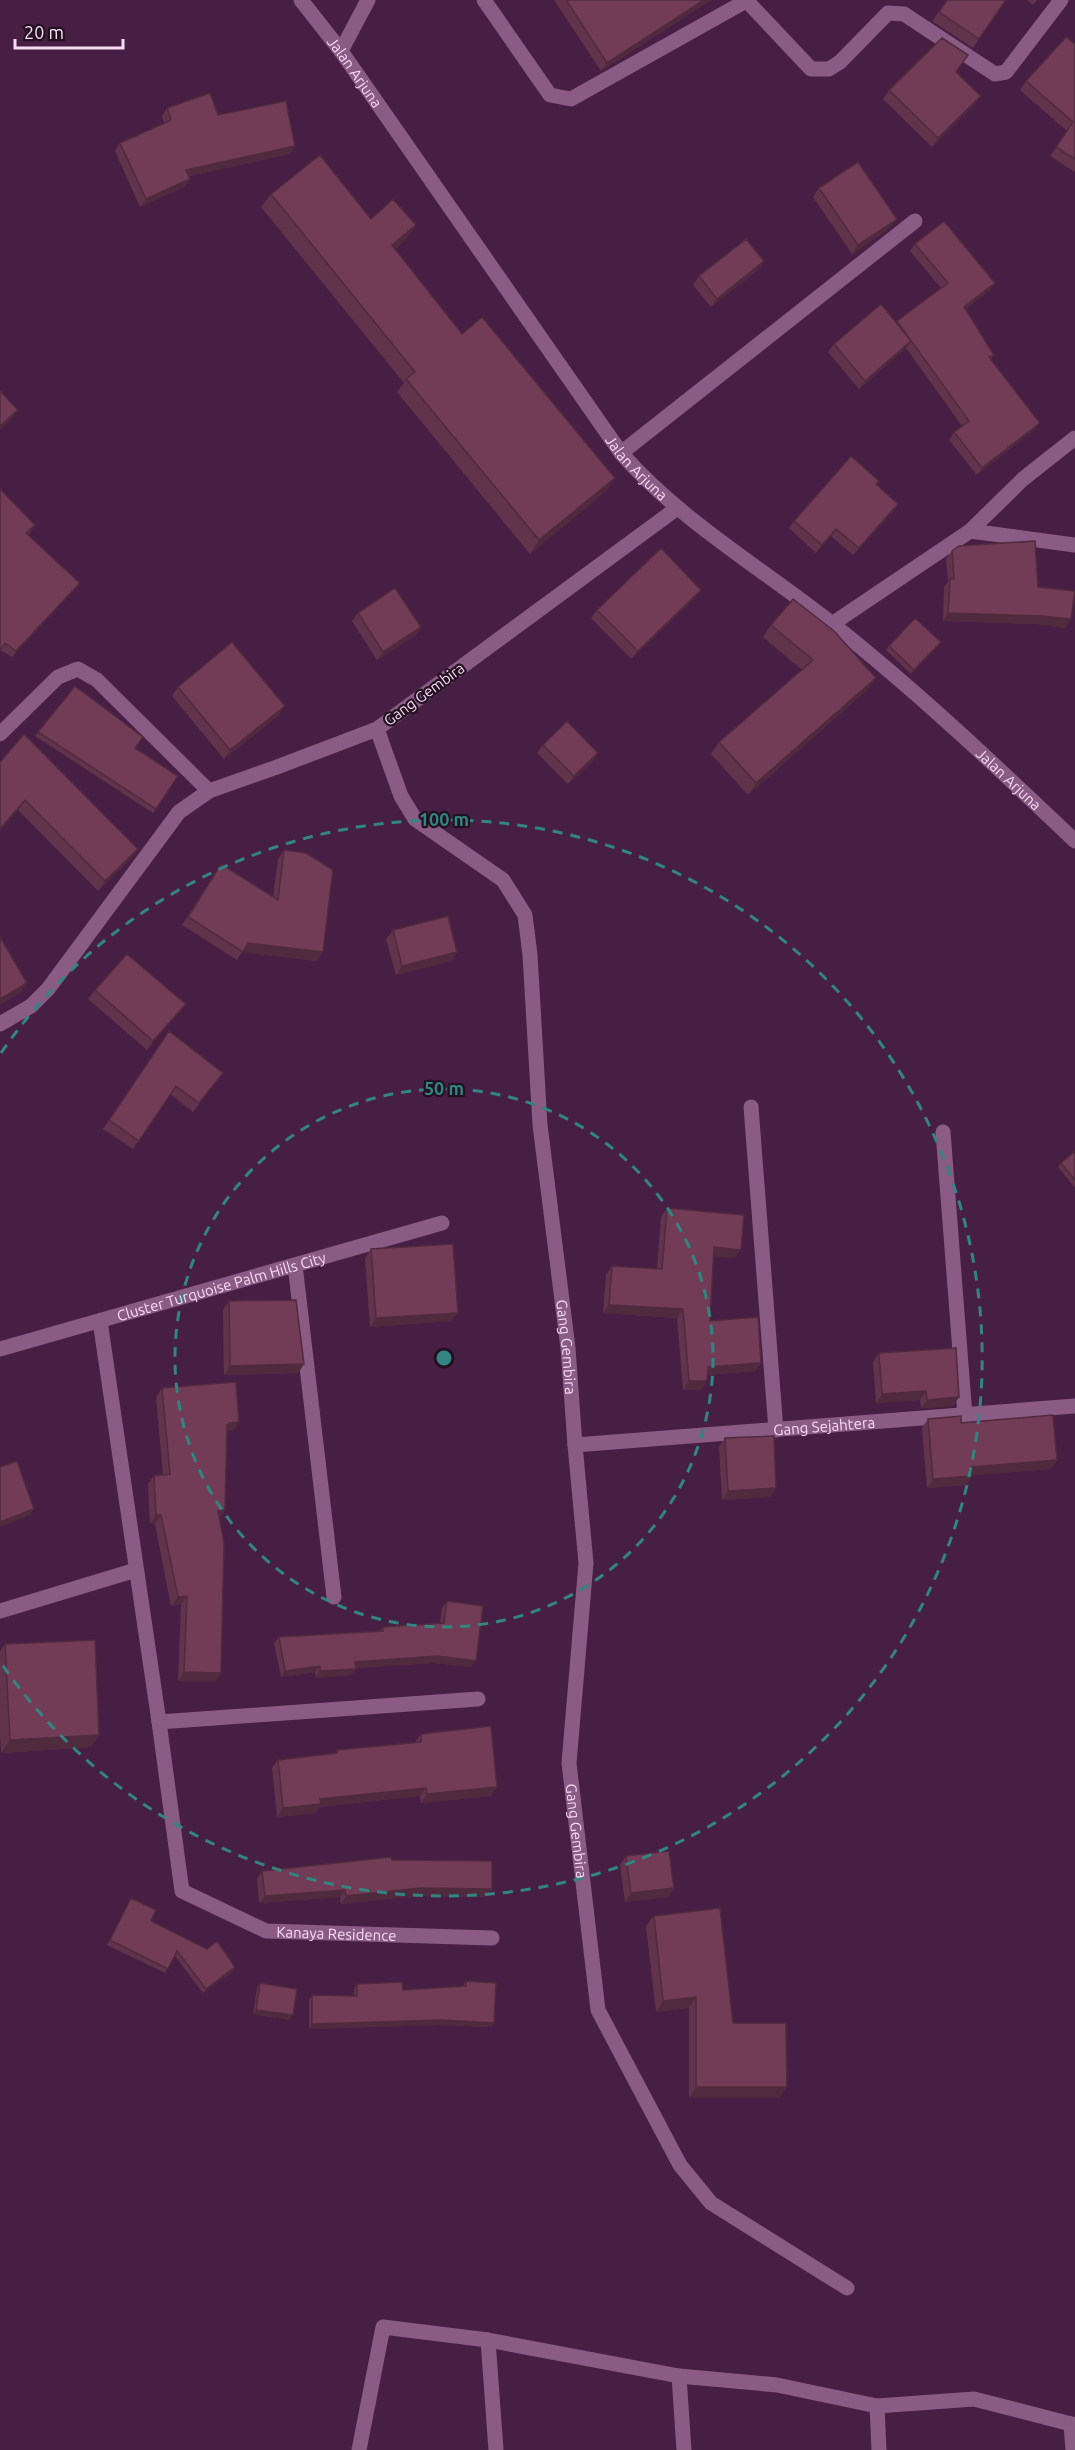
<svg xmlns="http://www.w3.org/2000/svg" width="1075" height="2450" font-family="Ubuntu,sans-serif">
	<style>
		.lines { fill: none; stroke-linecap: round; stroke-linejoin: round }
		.minor { stroke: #895b85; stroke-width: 15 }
		.wall { fill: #62344b }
		.shaded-wall { fill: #502a3d }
		.building { fill: #723c57; stroke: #502a3d; stroke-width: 1.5 }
		.ring { fill: none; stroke: #328582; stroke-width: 3; stroke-dasharray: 10 8 }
		.labels { text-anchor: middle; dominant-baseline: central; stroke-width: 4.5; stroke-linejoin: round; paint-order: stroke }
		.street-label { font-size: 15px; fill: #f7dcf3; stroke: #231122 }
		.centre { fill: #328582; stroke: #231122; stroke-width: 3 }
		.ring-label { font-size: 18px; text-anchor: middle; font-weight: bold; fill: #328582; stroke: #231122; stroke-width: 4.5; stroke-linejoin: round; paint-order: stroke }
	</style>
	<rect width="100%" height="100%" fill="#471e44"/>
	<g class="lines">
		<!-- minor -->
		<g class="minor">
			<path id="s1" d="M301 0 341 51 621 453C681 521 760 567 831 623 917 691 996 766 1075 841"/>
			<path d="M484 0 550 95 571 99 746 1"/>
			<path d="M746 0 811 69H829L840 62 888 13 904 14 995 74 1006 72 1061 0"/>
			<path d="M341 51 368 0"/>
			<path d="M621 453 915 221"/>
			<path id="s2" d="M676 509 377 729 401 796 415 819 503 880 525 915 530 955 540 1125 568 1348 575 1445 586 1563 569 1763 598 2010 680 2165 711 2203 847 2288"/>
			<path d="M970 531 1075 545"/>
			<path d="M832 624 970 531 1023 479 1075 438"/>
			<path d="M0 734 58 677 78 669 97 680 209 791"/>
			<path d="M0 1024 31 1006 48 989 179 812 209 791 277 767 377 729"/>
			<path d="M751 1107 776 1430"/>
			<path d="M943 1132 965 1416"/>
			<path d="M295 1265 334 1597"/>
			<path d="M100 1321 159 1722 478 1699"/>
			<path id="s3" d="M0 1349 442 1223"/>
			<path id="s4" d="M575 1445 1075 1406"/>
			<path d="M0 1611 136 1570"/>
			<path id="s5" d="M159 1722 182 1891 266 1931 492 1938"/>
			<path d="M488 2340 496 2450"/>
			<path d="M679 2376 684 2450"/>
			<path d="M877 2406 879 2450"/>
			<path d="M1071 2424 1073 2450"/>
			<path d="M359 2450 383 2327 488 2340 679 2376 777 2385 877 2406 974 2399 1075 2425"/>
		</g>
	</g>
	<!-- wall -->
	<path class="wall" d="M554 0H711L601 71Z
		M947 0H1006L973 48 932 21Z
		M1027 0H1037L1033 5Z
		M1075 44V172L1050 156 1067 131 1020 90 1026 81Z
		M956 72 981 96 974 105 932 147 883 99 889 90Z
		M167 108 218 115 295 146 290 154 189 176 184 187 140 207 115 151 120 143 164 123 162 116Z
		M819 188 890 228 852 254 813 197Z
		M271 194 371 219 416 225 407 238 395 249 462 334 615 478 606 491 530 554 397 392 404 383 261 207Z
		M915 244 995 283 990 290 965 309 994 355 991 359 1034 430 977 475 949 440 954 432 962 426 906 348 859 389 828 352 834 344 896 323 941 288 910 251Z
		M764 261 758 270 711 307 693 285 699 276Z
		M879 481 876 484 898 504 893 512 853 555 831 536 816 553 789 528 794 521Z
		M0 489 35 525 28 535 75 589 12 657 0 650Z
		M952 551 1038 587 1071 619 1065 628 1037 624 943 621 944 587 948 582 946 559Z
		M695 598 631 659 591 618 597 610Z
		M358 613 421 627 415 636 377 660 352 621Z
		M771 625 876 678 867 690 748 795 711 754 719 742 802 670 763 637Z
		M889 646H938L911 674 886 650Z
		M178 687 279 715 224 759 172 696Z
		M38 732 135 748 178 776 153 813 35 736Z
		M543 745 598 753 592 762 568 784 537 753Z
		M0 762 138 849 131 858 98 891 18 810 0 831Z
		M284 850 323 952 317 961 242 952 237 960 182 925 215 873 273 897 278 859Z
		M393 930 457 952 451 961 396 975 386 939Z
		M95 990 179 1012 147 1050 88 999Z
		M169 1031 217 1081 193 1112 170 1094 133 1149 103 1129Z
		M1075 1151V1188L1058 1167 1061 1163Z
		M667 1208 735 1258 713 1256 710 1321 761 1363 755 1371 707 1375V1381L701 1390H683L677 1318 603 1313 606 1275 612 1266 657 1269 661 1217Z
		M371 1249 451 1321 370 1327 365 1258Z
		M229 1301 304 1364 298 1373 224 1375 223 1310Z
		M879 1353 959 1397 953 1406 921 1408 920 1400 876 1403 873 1362Z
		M162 1388 239 1422 233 1431H227L225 1510 219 1518 221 1673 215 1682 178 1681 181 1604 171 1606 155 1524H150L148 1484 154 1476 163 1475 156 1397Z
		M928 1419 961 1423 1057 1460 1051 1469 972 1475 966 1485 927 1488 922 1428Z
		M725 1438 776 1488 770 1497 722 1500 719 1447Z
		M447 1601 471 1667 433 1663 356 1668 351 1675 316 1678 315 1672 281 1677 274 1643 279 1637 380 1631 383 1627 440 1623 442 1608Z
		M5 1644 99 1735 91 1747 1 1753 0 1734V1651Z
		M421 1734 491 1796 421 1803 420 1796 319 1807 315 1813 277 1817 272 1768 278 1760 335 1754 337 1750 415 1742Z
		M626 1856 674 1888 668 1897 625 1902 620 1865Z
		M392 1860 492 1889 486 1897 415 1896 341 1904 340 1897 259 1903 257 1879 262 1871Z
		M131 1898 151 1921 235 1967 232 1972 203 1993 175 1956 165 1973 107 1945Z
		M654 1916 733 2023 779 2098H689V2008L656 2012 646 1926Z
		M466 1981 494 2023 491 2027 439 2025 309 2029V2000L312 1995 354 1996V1989L357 1984 403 1990 463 1986Z
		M260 1983 290 2020 253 2014 257 1987Z"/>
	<!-- shaded-wall -->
	<path class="shaded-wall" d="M704 0H711L601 71 607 63Z
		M981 96 974 105 932 147 938 138Z
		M295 146 290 154 180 178 186 170Z
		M190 179 184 187 140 207 146 199Z
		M897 219 890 228 852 254 858 245Z
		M416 225 407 238 383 259 392 245Z
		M764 261 758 270 711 307 717 299Z
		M995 283 990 290 959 315 964 307Z
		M911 341 905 349 859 389 865 381Z
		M18 410 12 419 0 430V426Z
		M1040 423 1034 430 977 475 982 468Z
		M615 478 606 491 530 554 539 540Z
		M898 504 893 512 853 555 859 548Z
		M836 529 831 536 816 553 822 545Z
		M80 583 75 589 12 657 16 651Z
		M701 590 695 598 631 659 638 651Z
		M948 613 1042 616 1071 619 1065 628 1037 624 943 621Z
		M421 627 415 636 377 660 383 652Z
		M941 642 938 646 911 674 914 670Z
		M876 678 867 690 748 795 756 783Z
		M285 706 279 715 224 759 230 750Z
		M598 753 592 762 568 784 574 776Z
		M25 800 18 810 0 831V829Z
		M138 849 131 858 98 891 105 881Z
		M248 943 323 952 317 961 242 952Z
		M457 952 451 961 396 975 402 966Z
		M27 983 20 993 0 1005V999Z
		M186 1004 179 1012 147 1050 153 1041Z
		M714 1247 741 1250 735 1258 708 1256Z
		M609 1305 683 1309 677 1318 603 1313Z
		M458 1313 451 1321 370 1327 376 1318Z
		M761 1363 755 1371 702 1375 708 1367Z
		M304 1364 298 1373 224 1375 230 1366Z
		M689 1381H707L701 1390H683Z
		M926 1391 920 1400 876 1403 882 1394Z
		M959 1397 953 1406 921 1408 927 1400Z
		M239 1422 233 1431H225L221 1434 229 1423Z
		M1057 1460 1051 1469 965 1476 971 1467Z
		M972 1476 966 1485 927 1488 933 1479Z
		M776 1488 770 1497 722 1500 728 1491Z
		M34 1509 30 1515 0 1527V1522Z
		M225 1510 219 1519 218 1511Z
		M156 1515H161L155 1524H150Z
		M187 1596 181 1604 171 1606 178 1597Z
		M438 1656 476 1661 471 1667 433 1663 351 1668 355 1662Z
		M320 1666 315 1672 281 1677 285 1671Z
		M356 1669 351 1675 316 1678 320 1671Z
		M184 1672 221 1673 215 1682 178 1681Z
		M99 1735 91 1747 1 1753 10 1740Z
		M497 1787 491 1796 421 1803 427 1794Z
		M426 1788 420 1796 319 1807 315 1813 277 1817 283 1808 320 1799Z
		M420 1888 492 1889 486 1897 415 1896 341 1904 346 1896Z
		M674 1888 668 1897 625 1902 631 1893Z
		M345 1890 340 1897 259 1903 265 1896Z
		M235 1967 232 1972 203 1993 206 1989Z
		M696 1997 689 2008 656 2012 663 2001Z
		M256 2010 293 2015 290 2020 253 2014Z
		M442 2020 494 2023 491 2027 439 2025 309 2029 312 2024Z
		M696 2087H787L779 2098H689Z"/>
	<!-- building -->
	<path class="building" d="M566 0H704L607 63Z
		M947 0H1006L979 39 939 12Z
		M1066 37 1075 44V159L1056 147 1073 122 1026 81Z
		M942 38 968 55 956 72 981 96 938 138 889 90Z
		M210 93 218 115 286 101 295 146 186 170 190 179 146 199 120 143 171 120 167 108Z
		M320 155 371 219 393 199 416 225 392 245 462 334 482 317 615 478 539 540 406 379 415 372 271 194Z
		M858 162 897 219 858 245 819 188Z
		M944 221 995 283 964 307 994 355 989 357 1040 423 982 468 954 432 969 421 897 321 948 283 915 244Z
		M746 239 764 261 717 299 699 276Z
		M881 304 911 341 865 381 834 344Z
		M0 391 18 410 0 426Z
		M851 456 879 481 876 484 898 504 859 548 836 529 822 545 794 521Z
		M0 489 35 525 26 533 80 583 16 651 5 643 0 650Z
		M1035 541 1038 587 1075 591 1071 619 1042 616 948 613 950 579H954L952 551 959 546Z
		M661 548 701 590 638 651 597 610Z
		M395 588 421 627 383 652 358 613Z
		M793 599 834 631 876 678 756 783 719 742 813 660 771 625Z
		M915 618 941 642 914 670 889 646Z
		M232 642 285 706 230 750 178 687Z
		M75 686 143 737 135 748 178 776 156 809 38 732Z
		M567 721 598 753 574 776 543 745Z
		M24 734 138 849 105 881 25 800 0 829V762Z
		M284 850 306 853 333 870 323 952 248 943 243 952 188 917 221 864 278 900Z
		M448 916 457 952 402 966 393 930Z
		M0 937 27 983 0 999Z
		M127 954 186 1004 153 1041 95 990Z
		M169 1031 223 1073 199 1103 176 1086 139 1141 109 1120Z
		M1075 1151V1180L1061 1163Z
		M667 1208 744 1215 741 1250 714 1247 710 1321 758 1317 761 1363 708 1367 707 1381H689L683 1309 609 1305 612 1266 662 1269Z
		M453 1244 458 1313 376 1318 371 1249Z
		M296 1300 304 1364 230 1366 229 1301Z
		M956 1348 959 1397 927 1400 926 1391 882 1394 879 1353Z
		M236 1382 239 1422 229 1423V1425H227L225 1510 218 1511 224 1543 221 1673 184 1672 187 1596 178 1597 161 1515H156L154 1476 170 1474 162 1388Z
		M1053 1415 1057 1460 971 1467 972 1476 933 1479 928 1419 961 1416V1423Z
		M774 1436 776 1488 728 1491 725 1438Z
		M17 1461 34 1509 0 1522V1467Z
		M447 1601 483 1606 476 1661 438 1656 355 1662 356 1669 320 1671V1666L285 1671 279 1637 383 1631V1627L444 1623Z
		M95 1640 99 1735 10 1740 5 1644Z
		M491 1726 497 1787 427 1794 426 1788 320 1799 321 1804 283 1808 278 1760 337 1753V1750L421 1742V1734Z
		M669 1851 674 1888 631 1893 626 1856Z
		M391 1857 392 1860 492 1861V1889L420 1888 346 1896 345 1890 265 1896 262 1871Z
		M131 1898 156 1910 151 1921 207 1949 217 1941 235 1967 206 1989 177 1951 168 1969 110 1940Z
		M720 1908 733 2023H786L787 2087H696V1997L663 2001 654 1916Z
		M466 1981 496 1983 494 2023 442 2020 312 2024V1995L357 1996V1984L402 1982 403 1990 466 1986Z
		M260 1983 297 1989 293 2015 256 2010Z"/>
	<!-- distance rings -->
	<g class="ring">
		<circle cx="444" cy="1358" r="269"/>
		<path d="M1 1053A538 538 0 1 1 1 1663"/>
	</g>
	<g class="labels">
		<!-- street labels -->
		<g class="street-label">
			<text stroke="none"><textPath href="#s1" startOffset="90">Jalan Arjuna</textPath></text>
			<text stroke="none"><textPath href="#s1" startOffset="576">Jalan Arjuna</textPath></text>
			<text transform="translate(424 694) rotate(-36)">Gang Gembira</text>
			<text stroke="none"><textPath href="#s1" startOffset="1062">Jalan Arjuna</textPath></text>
			<text stroke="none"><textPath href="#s3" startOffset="230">Cluster Turquoise Palm Hills City</textPath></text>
			<text stroke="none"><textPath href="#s2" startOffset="1052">Gang Gembira</textPath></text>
			<text stroke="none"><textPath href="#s4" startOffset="250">Gang Sejahtera</textPath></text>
			<text stroke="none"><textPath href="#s2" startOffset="1538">Gang Gembira</textPath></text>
			<text stroke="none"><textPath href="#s5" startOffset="334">Kanaya Residence</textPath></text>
		</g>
	</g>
	<circle cx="444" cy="1358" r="9" class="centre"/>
	<g class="ring-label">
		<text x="444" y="826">100 m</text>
		<text x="444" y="1095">50 m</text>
	</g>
	<!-- scale -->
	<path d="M15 39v9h108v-9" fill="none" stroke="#f7dcf3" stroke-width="3"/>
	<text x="24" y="39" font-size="18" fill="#f7dcf3" stroke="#231122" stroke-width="4.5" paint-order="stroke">20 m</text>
</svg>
